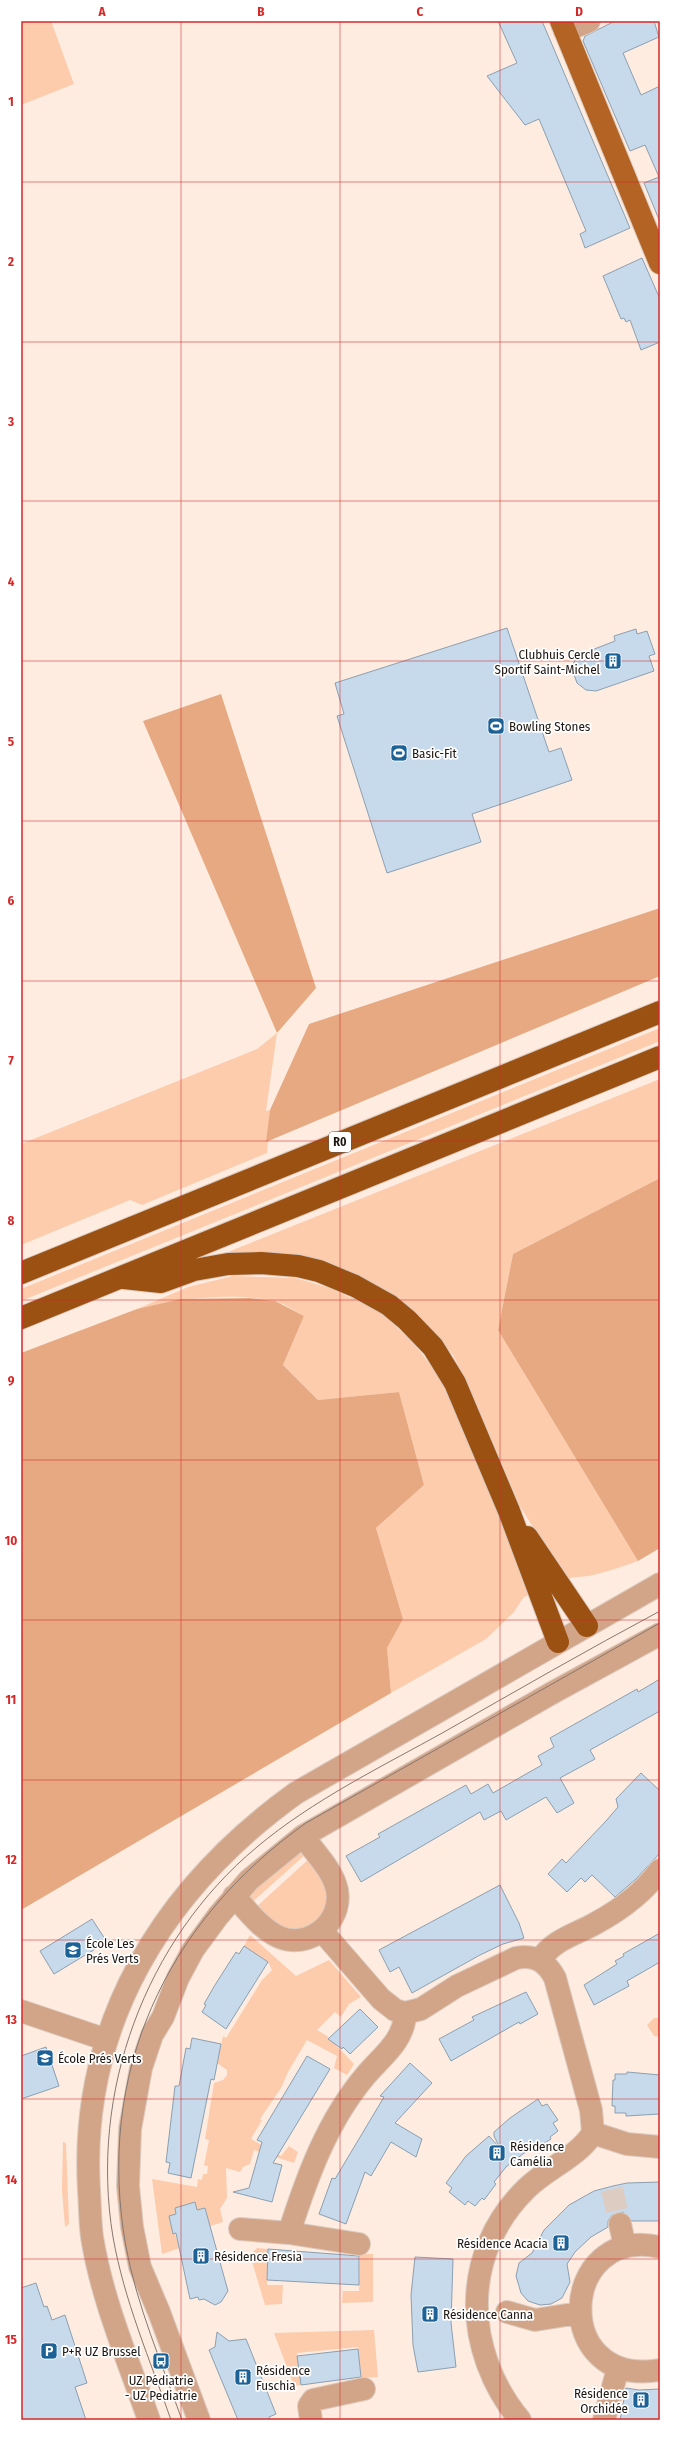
<svg xmlns="http://www.w3.org/2000/svg" width="681" height="2441" font-family="'Fira Sans Condensed',sans-serif">
	<style>
		.green { fill: #fcccad }
		.forest { fill: #e6a981 }
		.building { fill: #c7daec; stroke: #8c9fb0 }
		.lines { fill: none; stroke-linecap: round; stroke-linejoin: round }
		.minor-tunnel { stroke: #ddccc1; stroke-width: 22; stroke-dasharray: 22 11; stroke-linecap: butt }
		.minor-casing { stroke: #dbcabf; stroke-width: 24 }
		.major-casing { stroke: #dbcabf; stroke-width: 24 }
		.highway-casing { stroke: #dbcabf; stroke-width: 24 }
		.minor { stroke: #d3a588; stroke-width: 22 }
		.major { stroke: #b36323; stroke-width: 22 }
		.highway { stroke: #9a5112; stroke-width: 22 }
		.tram { stroke: #867870; stroke-width: 1 }
		.grid { fill: none; stroke: #d62828; stroke-width: 1; stroke-opacity: 0.55 }
		.labels { text-anchor: middle; dominant-baseline: central; stroke-width: 3.5; stroke-linejoin: round; paint-order: stroke }
		.shield { fill: #fff; stroke: #625d59; stroke-width: 1 }
		.shield-label { font-size: 12px; font-weight: bold; fill: #1f1712 }
		.poi-label { font-size: 13px; fill: #1f1712; stroke: #fff; text-anchor: start }
		.neatline { fill: none; stroke: #d62828; stroke-width: 1.5 }
		.grid-label { font-size: 13px; text-anchor: middle; font-weight: bold; fill: #d62828 }
	</style>
	<rect width="100%" height="100%" fill="#ffece0"/>
	<!-- green -->
	<path class="green" d="M21 21H51L74 84 21 105Z
		M660 1028V1041L21 1301V1289Z
		M277 1033 266 1111 270 1110 267 1153 142 1205 130 1200 21 1245V1144L257 1049Z
		M660 1079V1178L513 1254 498 1330 638 1561C622 1567 606 1572 589 1576 581 1577 574 1576 565 1580L520 1506 468 1384 453 1355 436 1335 404 1304 376 1285 351 1274 218 1256Z
		M233 1276 295 1278 330 1288 379 1311 413 1342 442 1381 499 1515 530 1594 523 1598 514 1612 486 1639 391 1693 387 1648 403 1619 376 1528 424 1485 399 1392 318 1400 283 1365 304 1316C294 1311 284 1303 273 1301 230 1292 179 1299 137 1309L188 1287Z
		M295 1849 306 1854 249 1905 245 1897Z
		M310 1858 325 1875 329 1913 297 1935 253 1910Z
		M250 1935 296 1976 329 1960 361 1997 349 2004 341 2017 335 2012 317 2030 327 2036 354 2064 347 2075 334 2068 337 2056 307 2040 288 2072 281 2088 260 2119 262 2120 251 2139 281 2156 289 2146 298 2152 294 2163 254 2150 250 2164 243 2167 240 2172 226 2168 227 2198 220 2209 223 2222 210 2226 205 2208 197 2210 195 2202 175 2208 176 2214 169 2217 180 2248 162 2254 152 2179 197 2187 198 2179 202 2180 203 2174H207L208 2166 204 2165 209 2140 205 2139 214 2083 223 2080 227 2075V2070L217 2063 223 2036 226 2038 262 1980 272 1970 268 1962 244 1946Z
		M654 2018H660V2037L654 2036 647 2025Z
		M63 2142 66 2143 69 2224 65 2227 62 2190Z
		M257 2248 268 2249 267 2285H283L282 2304 265 2305 250 2255Z
		M360 2254H373V2302L342 2303 343 2291H359Z
		M374 2330 378 2377 361 2378 358 2347 297 2353 301 2385 294 2386 274 2333Z"/>
	<!-- forest -->
	<path class="forest" d="M221 694 316 988 277 1033 143 721Z
		M660 908V976L266 1142 270 1110 309 1024Z
		M660 1178V1548L638 1561 498 1330 513 1254Z
		M250 1298 275 1301 304 1316 283 1365 318 1400 399 1392 424 1485 376 1528 403 1619 387 1648 391 1693 21 1910V1353L137 1309 181 1299Z"/>
	<!-- building -->
	<path class="building" d="M498 21H542L630 228 585 248 580 234 586 231 539 119 525 125 487 76 517 63Z
		M615 21H654L659 37 623 53 641 95 660 86V222L644 183 659 177 645 145 630 151 583 41 585 36Z
		M642 258 660 299V342L641 350 630 320 626 322 624 318 621 319 603 276Z
		M507 628 549 752 561 748 572 780 472 814 481 842 387 873 337 716 344 714 335 683Z
		M636 629 637 634 647 631 655 654 649 656 654 671 596 691 586 690 577 683 572 669 574 662 579 655 615 641 614 636Z
		M660 1679V1711L590 1750 595 1759 560 1778 574 1803 557 1813 546 1797 506 1820 501 1811 484 1820 480 1812 361 1882 346 1856 380 1837 378 1834 466 1785 471 1794 488 1784 493 1793 526 1774 542 1765 538 1756 554 1747 550 1738 637 1689 638 1692Z
		M641 1773 660 1791V1853L636 1879 615 1897 592 1875 585 1882 581 1878 567 1892 548 1874 562 1859 566 1863 606 1821 618 1807 616 1799Z
		M500 1885 519 1923 524 1938 503 1944 480 1955 412 1993 399 1967 390 1972 379 1950Z
		M92 1919 107 1942 54 1974 40 1951Z
		M660 1933V1962L627 1981 629 1986 594 2005 584 1985 617 1964 615 1961 624 1956 623 1954Z
		M244 1946 268 1962 226 2029 202 2012 206 2005 204 2004 215 1985 236 1952 239 1954Z
		M526 1992 538 2014 520 2024 519 2022 451 2061 439 2039 474 2020 472 2017Z
		M360 2009 378 2027 350 2054 343 2047 342 2049 328 2039Z
		M192 2038 221 2044 214 2080 211 2079 191 2178 168 2173 170 2163 166 2162 175 2086H179L186 2048 190 2049Z
		M46 2047 59 2086 21 2099V2056Z
		M307 2056 330 2069 273 2163 282 2165 272 2202 233 2192 249 2188 262 2142 257 2140Z
		M410 2063 432 2083 395 2123 422 2139 416 2157 391 2142 371 2176 365 2172 346 2224 319 2214 332 2178 335 2179 384 2097 380 2096Z
		M627 2072 660 2075V2114L626 2116V2113H615V2106H612L613 2080H615V2074H627Z
		M538 2099 542 2106 547 2104 558 2120 553 2123 558 2131 550 2137 551 2139 534 2150 532 2147 506 2167 494 2182 496 2184 484 2200 482 2198 475 2206 468 2201 465 2205 449 2192 452 2188 446 2183 466 2156 489 2136 500 2148 494 2136V2132L510 2118Z
		M660 2182V2221H632L623 2212 612 2215 608 2221V2227L591 2237 575 2252 567 2264 570 2282 562 2298 551 2304 540 2305 528 2301 521 2293 516 2276 519 2263 532 2253 544 2230 569 2205 594 2191 613 2186 627 2183Z
		M195 2202 197 2210 205 2208 228 2291 221 2302 215 2305 204 2299 199 2300 198 2297 190 2299 176 2233 173 2234 169 2216 176 2214 175 2208Z
		M268 2249 359 2256V2285L267 2280Z
		M415 2257 453 2259 451 2323 456 2367 418 2372 413 2345 411 2295Z
		M36 2283 44 2307 47 2306 52 2320 65 2315 87 2383 75 2387 86 2420H21V2288Z
		M217 2332 229 2341 246 2339 276 2414 269 2417 270 2420H238L209 2350 215 2347Z
		M358 2349 361 2377 301 2385 297 2356Z
		M626 2388 639 2390 660 2389V2420H620Z"/>
	<g class="lines">
		<!-- minor-tunnel -->
		<path class="minor-tunnel" d="M612 2189 620 2224"/>
		<!-- minor casing -->
		<g class="minor-casing">
			<path id="minor" d="M565 31 589 21
				M234 1896C247 1910 261 1929 279 1937 309 1950 343 1922 337 1890 333 1870 314 1852 303 1836
				M322 1931 381 1999 395 2010 405 2013 421 2009 457 1986 516 1958C534 1954 546 1961 555 1978L591 2110 593 2133C577 2158 547 2168 526 2189 460 2254 463 2351 520 2420
				M540 1960C554 1939 575 1935 596 1923 620 1910 644 1892 660 1870
				M21 2011 107 2040
				M593 2133 627 2144 660 2147
				M620 2224 625 2247
				M240 2229 289 2233 359 2244
				M289 2233C307 2177 327 2121 366 2075 382 2056 405 2040 405 2013
				M660 2247C558 2224 550 2389 660 2370
				M507 2312 535 2320 579 2313
				M149 2420C128 2360 102 2300 92 2237 90 2222 90 2206 89 2190 79 2023 164 1888 296 1793L660 1584
				M199 2420 159 2312 140 2267 132 2227 128 2186 130 2129 141 2068 152 2035 163 2017 178 1978 193 1950 218 1916 249 1880 303 1836 552 1693 660 1634
				M311 2420 309 2406 313 2400 364 2389
				M604 2420 618 2368"/>
		</g>
		<!-- major casing -->
		<g class="major-casing">
			<path id="major" d="M561 21 660 263"/>
		</g>
		<!-- highway casing -->
		<g class="highway-casing">
			<path id="highway" d="M21 1273 660 1012
				M124 1278 161 1282 194 1270 228 1264 261 1263 298 1266 319 1271 355 1286 389 1305 407 1320 433 1347 455 1383 509 1511 558 1642
				M21 1318 660 1057
				M527 1537 587 1626"/>
		</g>
		<!-- minor -->
		<use href="#minor" class="minor"/>
		<!-- major -->
		<use href="#major" class="major"/>
		<!-- highway -->
		<use href="#highway" class="highway"/>
		<!-- tram -->
		<path class="tram" d="M171 2420C150 2360 124 2300 113 2237 89 2093 145 1940 257 1847 313 1800 381 1767 444 1732 516 1691 587 1650 660 1611
			M182 2420C162 2364 137 2306 126 2247 95 2074 165 1923 306 1823L660 1623"/>
	</g>
	<!-- grid -->
	<path class="grid" d="M181 21V2420M340 21V2420M500 21V2420M21 182H660M21 342H660M21 501H660M21 661H660M21 821H660M21 981H660M21 1141H660M21 1300H660M21 1460H660M21 1620H660M21 1780H660M21 1940H660M21 2099H660M21 2259H660"/>
	<!-- icons -->
	<defs>
		<g id="building-square" transform="scale(0.9)"><rect x="-9" y="-9" width="18" height="18" rx="4" fill="#1d6296" stroke="#fff"/><path d="M-4-6H4V6H1V3H-1V6H-4ZM-2.5-4.3h1.7v1.8h-1.7ZM.8-4.3h1.7v1.8H.8ZM-2.5-1h1.7V.8h-1.7ZM.8-1h1.7V.8H.8Z" fill="#fff"/></g>
		<g id="stadium-square" transform="scale(0.9)"><rect x="-9" y="-9" width="18" height="18" rx="4" fill="#1d6296" stroke="#fff"/><path d="M0-5a6.5 5 0 1 0 0 10a6.5 5 0 1 0 0-10ZM-3.5-1.8h7v3.6h-7Z" fill="#fff"/></g>
		<g id="school-square" transform="scale(0.9)"><rect x="-9" y="-9" width="18" height="18" rx="4" fill="#1d6296" stroke="#fff"/><path d="M0-5L7-2L0 1L-7-2ZM-4 1L0 2.5L4 1V4Q0 6-4 4Z" fill="#fff"/></g>
		<g id="parking-square" transform="scale(0.9)"><rect x="-9" y="-9" width="18" height="18" rx="4" fill="#1d6296" stroke="#fff"/><path d="M-3.5-5.5H1a3.5 3.5 0 0 1 0 7H-1V5.5H-3.5ZM-1-3.4V-.6H.8a1.4 1.4 0 0 0 0-2.8Z" fill="#fff"/></g>
		<g id="bus-square" transform="scale(0.9)"><rect x="-9" y="-9" width="18" height="18" rx="4" fill="#1d6296" stroke="#fff"/><path d="M-5-6H5V4H4V6H2V4H-2V6H-4V4H-5ZM-3.5-4V0h7V-4ZM-3.5 1.2v1.5H-2V1.2ZM2 1.2v1.5H3.5V1.2Z" fill="#fff"/></g>
	</defs>
	<g fill-rule="evenodd">
		<use href="#building-square" x="613" y="661"/>
		<use href="#stadium-square" x="496" y="726"/>
		<use href="#stadium-square" x="399" y="753"/>
		<use href="#school-square" x="73" y="1950"/>
		<use href="#school-square" x="45" y="2058"/>
		<use href="#building-square" x="497" y="2153"/>
		<use href="#building-square" x="561" y="2243"/>
		<use href="#building-square" x="201" y="2256"/>
		<use href="#building-square" x="430" y="2314"/>
		<use href="#parking-square" x="49" y="2351"/>
		<use href="#bus-square" x="161" y="2361"/>
		<use href="#building-square" x="243" y="2377"/>
		<use href="#building-square" x="641" y="2400"/>
	</g>
	<g class="labels">
		<!-- shield labels -->
		<rect class="shield" x="329" y="1132" width="22" height="20" rx="3"/>
		<g class="shield-label">
			<text x="340" y="1142">R0</text>
		</g>
		<!-- poi labels -->
		<g class="poi-label">
			<text x="600" y="654" text-anchor="end">Clubhuis Cercle<tspan x="600" dy="15">Sportif Saint-Michel</tspan></text>
			<text x="509" y="726">Bowling Stones</text>
			<text x="412" y="753">Basic-Fit</text>
			<text x="86" y="1943">École Les<tspan x="86" dy="15">Prés Verts</tspan></text>
			<text x="58" y="2058">École Prés Verts</text>
			<text x="510" y="2146">Résidence<tspan x="510" dy="15">Camélia</tspan></text>
			<text x="548" y="2243" text-anchor="end">Résidence Acacia</text>
			<text x="214" y="2256">Résidence Fresia</text>
			<text x="443" y="2314">Résidence Canna</text>
			<text x="62" y="2351">P+R UZ Brussel</text>
			<text x="256" y="2370">Résidence<tspan x="256" dy="15">Fuschia</tspan></text>
			<text x="161" y="2380" text-anchor="middle">UZ Pédiatrie<tspan x="161" dy="15">- UZ Pediatrie</tspan></text>
			<text x="628" y="2393" text-anchor="end">Résidence<tspan x="628" dy="15">Orchidée</tspan></text>
		</g>
	</g>
	<!-- border -->
	<rect width="681" height="2441" fill="none" stroke="#ffffff" stroke-width="44"/>
	<rect x="22" y="22" width="637" height="2397" class="neatline"/>
	<g class="grid-label">
		<text x="102" y="16">A</text>
		<text x="261" y="16">B</text>
		<text x="420" y="16">C</text>
		<text x="579" y="16">D</text>
		<text x="11" y="106">1</text>
		<text x="11" y="266">2</text>
		<text x="11" y="426">3</text>
		<text x="11" y="586">4</text>
		<text x="11" y="746">5</text>
		<text x="11" y="905">6</text>
		<text x="11" y="1065">7</text>
		<text x="11" y="1225">8</text>
		<text x="11" y="1385">9</text>
		<text x="11" y="1545">10</text>
		<text x="11" y="1704">11</text>
		<text x="11" y="1864">12</text>
		<text x="11" y="2024">13</text>
		<text x="11" y="2184">14</text>
		<text x="11" y="2344">15</text>
	</g>
</svg>
